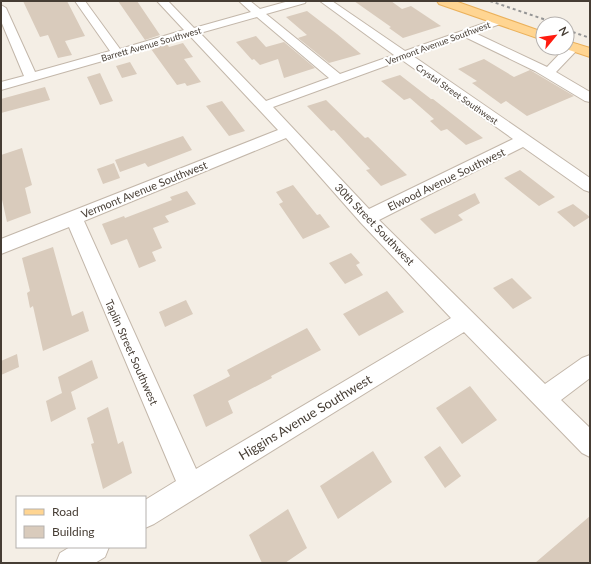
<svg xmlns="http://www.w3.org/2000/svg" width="591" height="564" font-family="Lato,sans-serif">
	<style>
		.building { fill: #d9cbbc }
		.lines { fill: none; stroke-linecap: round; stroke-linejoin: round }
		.minor-casing { stroke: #c3b7aa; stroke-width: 2 }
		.major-casing { stroke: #ebb15b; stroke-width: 2 }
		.minor { fill: #fff; fill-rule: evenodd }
		.major { fill: #ffd592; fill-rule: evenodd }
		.rail { stroke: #959595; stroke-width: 2; stroke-dasharray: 3 3; stroke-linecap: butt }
		.labels { text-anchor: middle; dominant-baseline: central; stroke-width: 4; stroke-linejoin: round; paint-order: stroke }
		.far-street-label { font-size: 9px; fill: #463d34; stroke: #fff }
		.street-label { font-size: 11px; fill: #463d34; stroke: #fff }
		.near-street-label { font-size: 13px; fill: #463d34; stroke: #fff }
	</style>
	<rect width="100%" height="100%" fill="#f4eee5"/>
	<!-- building -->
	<path class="building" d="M23 1H67L85 36 65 41 72 55 58 58 48 35 40 37Z
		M118 1H137L160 35 145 40Z
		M354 1H391L402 9 411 6 441 26 403 38 389 28 391 27Z
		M307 11 337 34 361 54 329 63 298 38 307 35 286 17Z
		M256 36 266 47 284 42 315 68 284 78 278 59 260 65 254 59 252 60 236 42Z
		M183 43 193 57 184 59 201 82 187 86 185 83 177 85 151 49 167 44 169 47Z
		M484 59 514 77 530 70 574 96 527 116 506 101 501 104 472 83 477 81 458 69Z
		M130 62 137 74 122 78 116 66Z
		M100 73 113 101 100 105 87 77Z
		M400 75 431 99H433L483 138 466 145 447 129 441 131 430 121 434 119 410 98 404 100 381 81Z
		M45 87 50 100 1 113V99Z
		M326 100 365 138 368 137 407 175 381 186 366 170 370 169 334 130 331 131 307 106Z
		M222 101 245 131 229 136 206 106Z
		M183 136 192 150 148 167 145 163 120 172 115 160Z
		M22 148 32 185 25 188 31 213 7 222 1 195V155Z
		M114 163 120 178 103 184 97 169Z
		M520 170 555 197 539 206 504 178Z
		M293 185 317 215 320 214 330 227 303 239 279 204 283 202 276 192Z
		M187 191 196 204 165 216 169 222 153 228 162 248 152 252 156 261 139 268 127 239 111 245 102 224 124 216 125 218 172 200 170 197Z
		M475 193 480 203 458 215 463 220 435 234 420 219Z
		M573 204 590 217 574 227 557 212Z
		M53 247 72 316 83 311 89 331 43 351 33 306 30 308 27 293 30 291 22 258Z
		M351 253 360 263 356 265 363 275 345 284 329 263Z
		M512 278 532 298 513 309 493 288Z
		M387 291 404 312 359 336 343 314Z
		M186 300 193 314 165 327 159 312Z
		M307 328 321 350 271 376 272 378 228 401 233 413 206 427 193 395 230 376 227 370Z
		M17 354 19 367 1 375V361Z
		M92 360 98 378 71 392 76 409 51 422 46 401 62 393 58 377Z
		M470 386 497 420 462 444 436 408Z
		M108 407 118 444 123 441 132 473 103 489 91 444 94 443 87 418Z
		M440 446 461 476 445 488 424 457Z
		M373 451 392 482 338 519 320 486Z
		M288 509 307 548 285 563H262L249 535Z
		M590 516V563H535Z"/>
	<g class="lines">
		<!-- minor casing -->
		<g class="minor-casing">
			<path id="minor" d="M75 1H85L120 49 184 30 157 1H168L194 28 251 12 239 1H250L260 9 289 1H306L305 3 266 14 340 74 394 55 320 1H332L405 51 499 18 503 19 505 21 503 23 475 33 547 67 569 44H577L579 47 577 50 556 72 590 92V102L585 101 535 71 465 37 413 56 590 178V192L584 190 523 147 379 220 545 384 582 358 590 355V378L561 400 590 428V457L582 453 464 332 154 524 145 528V500L176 481 69 227 1 254V239L278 130 190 36 1 90V82L24 76 1 21V5L6 8 35 72 110 51ZM257 17 329 78 266 101 200 33ZM402 60 513 139 369 209 273 107ZM286 138 361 223 451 318 196 469 84 221Z
				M70 547H109L105 557 95 563H56L60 553Z"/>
		</g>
		<!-- major casing -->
		<g class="major-casing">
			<path id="major" d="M437 1H455L543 32V40L439 4Z
				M567 41 590 48V57L563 48H567Z"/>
		</g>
		<!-- minor -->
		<use href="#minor" class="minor"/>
		<!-- major -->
		<use href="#major" class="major"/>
		<!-- rail -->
		<path class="rail" d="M490 1 558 24
			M567 30 590 38"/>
	</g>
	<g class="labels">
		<!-- far-street labels -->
		<g class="far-street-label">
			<text transform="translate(438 43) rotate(-20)">Vermont Avenue Southwest</text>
			<text transform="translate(151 44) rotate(-16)">Barrett Avenue Southwest</text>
			<text transform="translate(457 94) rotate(35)">Crystal Street Southwest</text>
		</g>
		<!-- street labels -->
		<g class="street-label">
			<text transform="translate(446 179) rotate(-26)">Elwood Avenue Southwest</text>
			<text transform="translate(144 189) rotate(-22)">Vermont Avenue Southwest</text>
			<text transform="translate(375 224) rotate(46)">30th Street Southwest</text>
			<text transform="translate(132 352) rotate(66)">Taplin Street Southwest</text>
		</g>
		<!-- near-street labels -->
		<g class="near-street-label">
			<text transform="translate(305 417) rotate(-31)">Higgins Avenue Southwest</text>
		</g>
	</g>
	<!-- border -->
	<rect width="591" height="564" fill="none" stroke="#463d34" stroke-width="4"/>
	<!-- legend -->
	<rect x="16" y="496" width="130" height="52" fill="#ffffff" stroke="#b5b1ae"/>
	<rect x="24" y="509" width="20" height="6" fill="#ffd592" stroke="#b5b1ae"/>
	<text x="52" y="516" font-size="12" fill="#463d34">Road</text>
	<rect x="24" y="526" width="20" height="12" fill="#d9cbbc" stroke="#b5b1ae"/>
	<text x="52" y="536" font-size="12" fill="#463d34">Building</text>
	<!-- north arrow -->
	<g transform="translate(555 36) rotate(61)"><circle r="19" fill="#ffffff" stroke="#b5b1ae"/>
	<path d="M0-3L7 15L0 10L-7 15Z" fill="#ff1c10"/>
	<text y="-6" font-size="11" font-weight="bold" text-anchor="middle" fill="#463d34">N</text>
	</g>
</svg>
